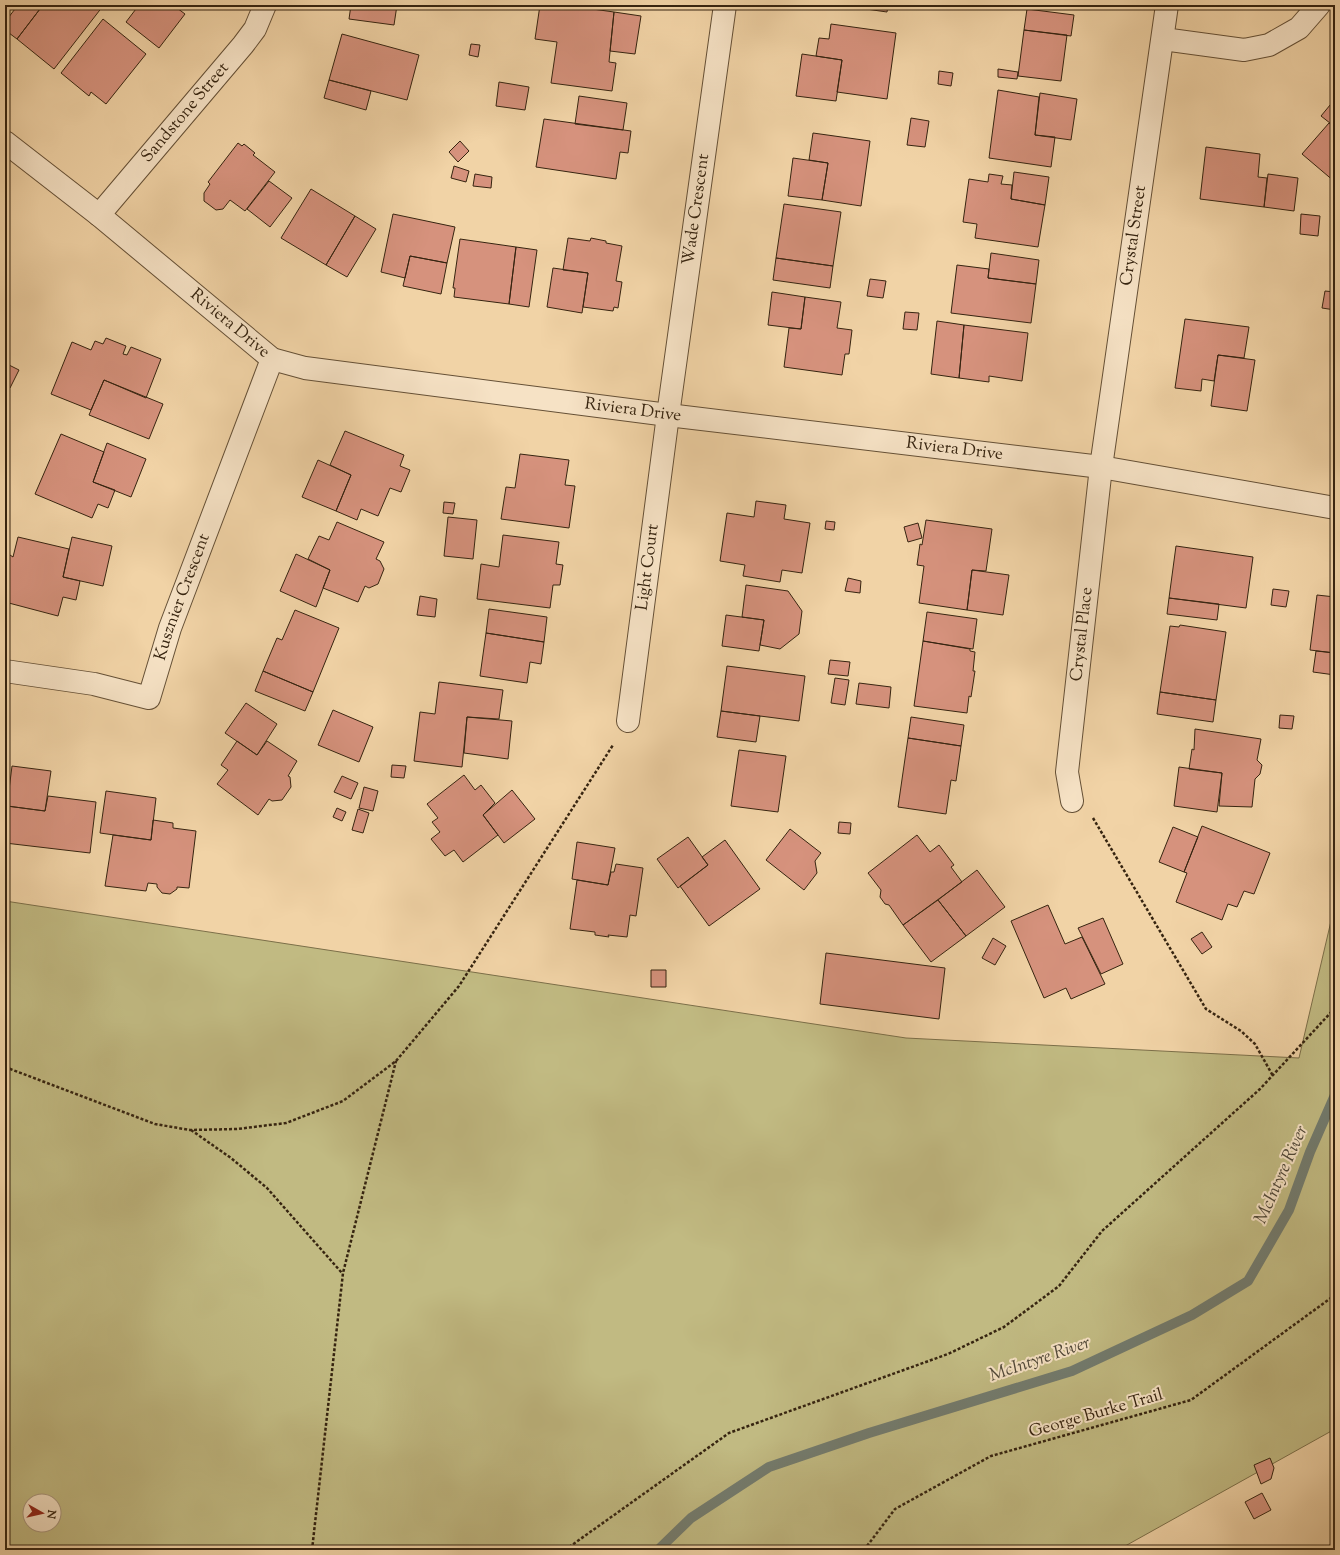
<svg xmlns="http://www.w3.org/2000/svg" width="1340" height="1555" font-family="'Sorts Mill Goudy',serif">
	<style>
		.green { fill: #c1ba82; stroke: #7c6f49; fill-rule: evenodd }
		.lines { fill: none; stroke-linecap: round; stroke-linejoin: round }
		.stream { stroke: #737c6f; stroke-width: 10 }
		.building { fill: #d6927d; stroke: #362410 }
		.minor-casing { stroke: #655036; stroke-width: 24 }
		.path { stroke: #362410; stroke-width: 2.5; stroke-dasharray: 3 2; stroke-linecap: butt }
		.minor { stroke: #f6e2c5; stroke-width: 22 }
		.labels { text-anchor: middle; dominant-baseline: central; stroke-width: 4; stroke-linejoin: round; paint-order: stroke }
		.street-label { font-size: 17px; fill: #362410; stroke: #f6e2c5 }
		.water-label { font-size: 18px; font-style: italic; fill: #504838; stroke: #f6e2c5 }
	</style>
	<rect width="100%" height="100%" fill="#f1d3a6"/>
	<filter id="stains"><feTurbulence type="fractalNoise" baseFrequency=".005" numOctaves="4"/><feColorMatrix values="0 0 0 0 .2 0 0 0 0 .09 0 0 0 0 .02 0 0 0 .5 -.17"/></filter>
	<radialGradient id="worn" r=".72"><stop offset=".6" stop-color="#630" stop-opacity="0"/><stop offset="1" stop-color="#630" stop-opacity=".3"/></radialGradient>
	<!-- green -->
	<path class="green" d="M5 901 906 1038 1299 1058 1335 904V1429L1118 1550H5ZM30 1501H54V1525H30Z"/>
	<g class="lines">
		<!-- stream -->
		<path class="stream" d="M658 1550 691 1518 769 1467 869 1433 1072 1371 1192 1315 1248 1281 1289 1210 1310 1152 1335 1095"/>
	</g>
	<!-- building -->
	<path class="building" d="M18 5H43L17 39 5 30V22Z
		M43 5 103 6 54 69 17 39Z
		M139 5H173L185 14 159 48 126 22Z
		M351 5H397L394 25 349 19Z
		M540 5H564L614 12 609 62 616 63 612 91 551 83 557 42 535 39Z
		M838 5H888L887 12Z
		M1027 9 1074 15 1071 36 1024 30Z
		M614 12 641 16 635 54 610 51Z
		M103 19 146 54 106 104 91 92 89 96 61 73Z
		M831 24 896 33 887 99 837 92 842 60 816 56 819 38 829 39Z
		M1024 30 1067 35 1061 81 1018 76Z
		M342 34 419 55 407 100 329 80Z
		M471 44 480 45 478 57 469 55Z
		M802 54 842 60 836 101 796 96Z
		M998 69 1018 72 1017 79 998 77Z
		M939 71 953 73 951 86 938 84Z
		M329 80 371 91 366 110 324 98Z
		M499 82 529 87 525 110 496 106Z
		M998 90 1039 97 1035 135 1055 137 1051 167 989 158Z
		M1040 93 1077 99 1071 140 1035 135Z
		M579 96 627 103 623 130 575 124Z
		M1335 99V127L1321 116Z
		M911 118 929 121 925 147 907 145Z
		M544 119 631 131 628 153 620 152 616 179 536 167Z
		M1329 123 1335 127V182L1302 154Z
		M813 133 870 141 861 206 822 200 828 163 809 160Z
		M460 141 469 151 458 162 449 152Z
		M238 143 242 146 244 144 255 153 253 155 275 172 245 211 230 200 223 209 216 210 204 201V193L210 184 208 182Z
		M1206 147 1260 154 1258 177 1267 178 1264 207 1200 199Z
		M793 158 828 163 822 200 788 196Z
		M454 166 469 171 466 182 451 178Z
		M1014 172 1049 177 1045 205 1011 199Z
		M475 174 492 177 491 188 473 186Z
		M989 174 1003 176 1001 184 1012 185 1011 199 1045 205 1038 247 975 238 977 224 963 222 969 179 988 182Z
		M1268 174 1298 178 1294 211 1264 207Z
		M269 181 292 198 270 227 247 209Z
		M311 189 355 216 326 265 281 238Z
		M784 204 841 212 833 266 776 258Z
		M393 214 455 227 447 263 410 256 405 278 381 272Z
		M1301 214 1320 216 1318 236 1300 234Z
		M355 216 376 229 347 277 326 265Z
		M568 238 590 241 591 238 606 241V243L622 246 616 281 622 282 618 308 614 307 613 311 583 307 588 273 563 270Z
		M460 239 516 247 509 304 454 297 455 288H453Z
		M516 247 537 250 529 307 509 304Z
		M991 253 1039 260 1036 284 988 278Z
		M410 256 447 263 441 294 403 286Z
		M776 258 833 266 830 288 773 280Z
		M957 265 989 269 988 278 1036 284 1031 323 951 313Z
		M553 268 588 273 582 313 547 307Z
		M870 279 886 281 883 298 867 296Z
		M1325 291 1335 292V310L1322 308Z
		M772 292 805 297 801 329 768 325Z
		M805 297 841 302 837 328 852 330 849 354H845L842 375 784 367 789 328 801 329Z
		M905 312 919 313 917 330 903 329Z
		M1185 319 1249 327 1244 358 1218 355 1214 381 1202 379 1201 391 1175 388Z
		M937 321 964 325 959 378 931 374Z
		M964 325 1028 333 1022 381 989 376V382L959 378Z
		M106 338 126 346 123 354 127 355 131 347 161 359 146 398 104 380 91 410 51 394 72 342 91 350 95 341 103 344Z
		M1218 355 1255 360 1247 411 1211 406Z
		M5 363 19 370 10 388 5 386Z
		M104 380 163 404 149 439 89 415Z
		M345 431 404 455 400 466 410 470 401 492 390 488 378 516 361 509 357 520 336 511 351 475 330 465Z
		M61 434 104 452 93 482 115 490 108 508 98 504 92 518 35 494Z
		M107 443 146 459 131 497 93 482Z
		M520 454 569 460 565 485 575 486 569 528 501 519 506 487 515 488Z
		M318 460 351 475 336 511 302 497Z
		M756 501 786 505 784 519 810 523 802 573 782 570 780 582 743 576 745 565 720 561 727 513 754 517Z
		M444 502 455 503 453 514 443 513Z
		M448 517 477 520 473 559 444 556Z
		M926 520 992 529 986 571 972 570 967 610 919 603 924 566 917 565 920 544 922 545Z
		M826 521 835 522 834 530 825 529Z
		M337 522 384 542 376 559 380 561 384 569 378 584 369 588 365 586 358 602 323 588 330 570 308 559 319 536 329 540Z
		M918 523 922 538 908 542 904 527Z
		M503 535 559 542 556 564 563 565 560 585H553L550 608 477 599 481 564 499 567Z
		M18 537 69 549 63 577 80 581 76 600 63 597 58 616 5 602V593L8 583 5 582V558L10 555 13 557Z
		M72 537 112 546 103 586 63 577Z
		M1176 546 1253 557 1246 608 1169 598Z
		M296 554 330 570 316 607 280 591Z
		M972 570 1009 575 1003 615 967 610Z
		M848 578 861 581 860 593 845 591Z
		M746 585 788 591 802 611 799 634 780 649 760 645 764 620 742 617Z
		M1273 589 1289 591 1286 607 1271 605Z
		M1317 595 1335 597V653L1310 650Z
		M420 596 437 599 435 617 417 615Z
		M1169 598 1219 604 1217 620 1167 614Z
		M489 609 547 617 544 642 486 633Z
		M295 610 339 628 313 692 263 671 277 638 282 640Z
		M927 612 977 619 973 649 923 641Z
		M726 615 764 620 759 651 722 646Z
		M1180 625 1226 632 1216 700 1160 692 1170 626 1179 627Z
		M486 633 544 642 541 664 530 662 527 683 480 676Z
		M923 641 970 649V651L975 652 973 671H975L971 697 969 696 967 713 914 706Z
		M1316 651 1335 653V675L1313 672Z
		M830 660 850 662 848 676 828 674Z
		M727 666 805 676 799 721 721 711Z
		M263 671 313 692 305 711 255 691Z
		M835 678 849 680 845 705 831 703Z
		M439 682 503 690 499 719 467 717 462 767 414 761 420 712 435 714Z
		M859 683 891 687 889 708 856 704Z
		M1160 692 1216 700 1213 722 1157 714Z
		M246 703 277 724 257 755 225 733Z
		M333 710 373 727 359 762 318 745Z
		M721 711 760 716 756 742 717 737Z
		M1280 715 1294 716 1292 729 1279 728Z
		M467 717 512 721 508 759 464 753Z
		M911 717 964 725 961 746 908 738Z
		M1195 729 1261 739 1257 760 1262 765 1260 774 1255 779 1252 807 1219 806 1222 773 1189 769 1192 749 1194 750Z
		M908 738 961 746 956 781 951 780 946 814 898 807Z
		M237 741 257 755 267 741 297 761 288 776 290 777 291 787 282 800 272 801 269 799 258 815 217 784 228 770 221 765Z
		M739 750 786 756 778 812 731 806Z
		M392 765 406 766 404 778 391 777Z
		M12 766 51 771 45 811 7 806Z
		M1179 767 1222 773 1217 812 1174 806Z
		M464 775 475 790 481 785 495 803 483 815 498 835 463 862 454 850 445 856 431 839 440 832 432 822 438 818 427 804Z
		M342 776 358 783 351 799 334 792Z
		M364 787 378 791 373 811 359 808Z
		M512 790 535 819 504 843 483 815Z
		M106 791 156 798 151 840 100 833Z
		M48 796 96 802 90 853 5 843V826L7 806 45 811Z
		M337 808 346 812 342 821 333 817Z
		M358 809 369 813 363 833 352 830Z
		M153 820 173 823V828L196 831 189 888 177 887V889L170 894 162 893 157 887V884L148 883 146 891 105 886 113 835 151 840Z
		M839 822 851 823 850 834 838 833Z
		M1202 826 1270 853 1254 894 1244 891 1237 907 1228 904 1222 920 1176 902 1187 873 1184 872Z
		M1173 827 1198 837 1184 872 1159 862Z
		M790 829 821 853 815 861 817 873 804 890 766 860Z
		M917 835 930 852 939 845 954 865 951 867 962 882 903 925 889 905 885 904 880 897 881 890 868 873Z
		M688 837 708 865 678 888 657 859Z
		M725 840 760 889 709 926 680 886 708 865 702 857Z
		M577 842 615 848 608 885 572 879Z
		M616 864 643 868 636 916 630 915 627 937 608 935 609 937 595 935V932L570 929 577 880 608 885 611 872H614Z
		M977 870 1005 907 966 936 938 900Z
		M938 900 966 936 931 962 903 925Z
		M1048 905 1065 944 1082 937 1105 984 1071 999 1066 988 1044 998 1011 921Z
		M1103 918 1123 964 1101 974 1078 928Z
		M1202 932 1212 947 1202 954 1191 939Z
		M993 938 1006 946 995 965 982 958Z
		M826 953 945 968 939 1019 820 1004Z
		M651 970H666V987H651Z
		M1270 1458 1274 1468 1271 1479 1261 1484 1254 1465Z
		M1262 1493 1271 1510 1254 1519 1245 1502Z
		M1335 1542V1550H1321Z"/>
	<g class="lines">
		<!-- minor casing -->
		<g class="minor-casing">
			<g id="minor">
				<path d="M1163 39 1244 50 1269 45 1299 28 1319 5"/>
				<path id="s1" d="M5 142 99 215 272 359 305 368 668 415 1101 467 1335 508"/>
				<path id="s2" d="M99 215 243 45 255 29 265 5"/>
				<path id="s3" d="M5 671 94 684 149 698 170 628 272 359"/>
				<path id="s4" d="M628 721 668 415 725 5"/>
				<path id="s5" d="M1072 801 1067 772 1101 467 1167 5"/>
			</g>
		</g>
		<!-- path -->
		<path class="path" d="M1093 818 1206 1009 1241 1031 1255 1044 1273 1076
			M5 1067 155 1124 190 1130 237 1129 286 1123 343 1101 396 1061 459 986 613 745
			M191 1130 231 1158 267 1188 342 1273
			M312 1550 343 1273 396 1061
			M565 1550 729 1433 948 1354 1004 1327 1059 1286 1102 1231 1260 1089 1335 1008
			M864 1550 895 1509 991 1456 1191 1400 1335 1295"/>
		<!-- minor -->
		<use href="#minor" class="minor"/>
	</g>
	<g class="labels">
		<!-- street labels -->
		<g class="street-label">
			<text stroke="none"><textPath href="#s2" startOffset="134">Sandstone Street</textPath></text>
			<text stroke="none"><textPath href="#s4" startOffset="516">Wade Crescent</textPath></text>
			<text stroke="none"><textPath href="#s5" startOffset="570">Crystal Street</textPath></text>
			<text stroke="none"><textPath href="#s1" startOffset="289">Riviera Drive</textPath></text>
			<text stroke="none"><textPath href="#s1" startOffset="709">Riviera Drive</textPath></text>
			<text stroke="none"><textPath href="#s1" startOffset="1033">Riviera Drive</textPath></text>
			<text stroke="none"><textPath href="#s4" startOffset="155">Light Court</textPath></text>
			<text stroke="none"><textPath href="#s3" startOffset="253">Kusznier Crescent</textPath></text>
			<text stroke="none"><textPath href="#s5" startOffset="168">Crystal Place</textPath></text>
			<text transform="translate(1096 1414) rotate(-16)">George Burke Trail</text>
		</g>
		<!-- water labels -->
		<g class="water-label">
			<text transform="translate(1282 1175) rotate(-66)">McIntyre River</text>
			<text transform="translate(1040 1360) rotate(-19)">McIntyre River</text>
		</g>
	</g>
	<!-- margin -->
	<rect width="1340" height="1555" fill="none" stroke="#f1d3a6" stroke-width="20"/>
	<rect x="6" y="6" width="1328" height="1543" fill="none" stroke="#362410" stroke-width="2"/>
	<rect x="10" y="10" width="1320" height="1535" fill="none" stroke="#362410"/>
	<!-- north arrow -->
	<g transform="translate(42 1513) rotate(98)"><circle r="19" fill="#f6e2c5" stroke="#a9967d"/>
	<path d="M0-3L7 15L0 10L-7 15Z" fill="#8f2418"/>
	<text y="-6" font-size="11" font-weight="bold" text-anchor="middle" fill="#362410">N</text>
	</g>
	<rect width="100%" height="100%" filter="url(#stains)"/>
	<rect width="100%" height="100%" fill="url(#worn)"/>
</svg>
